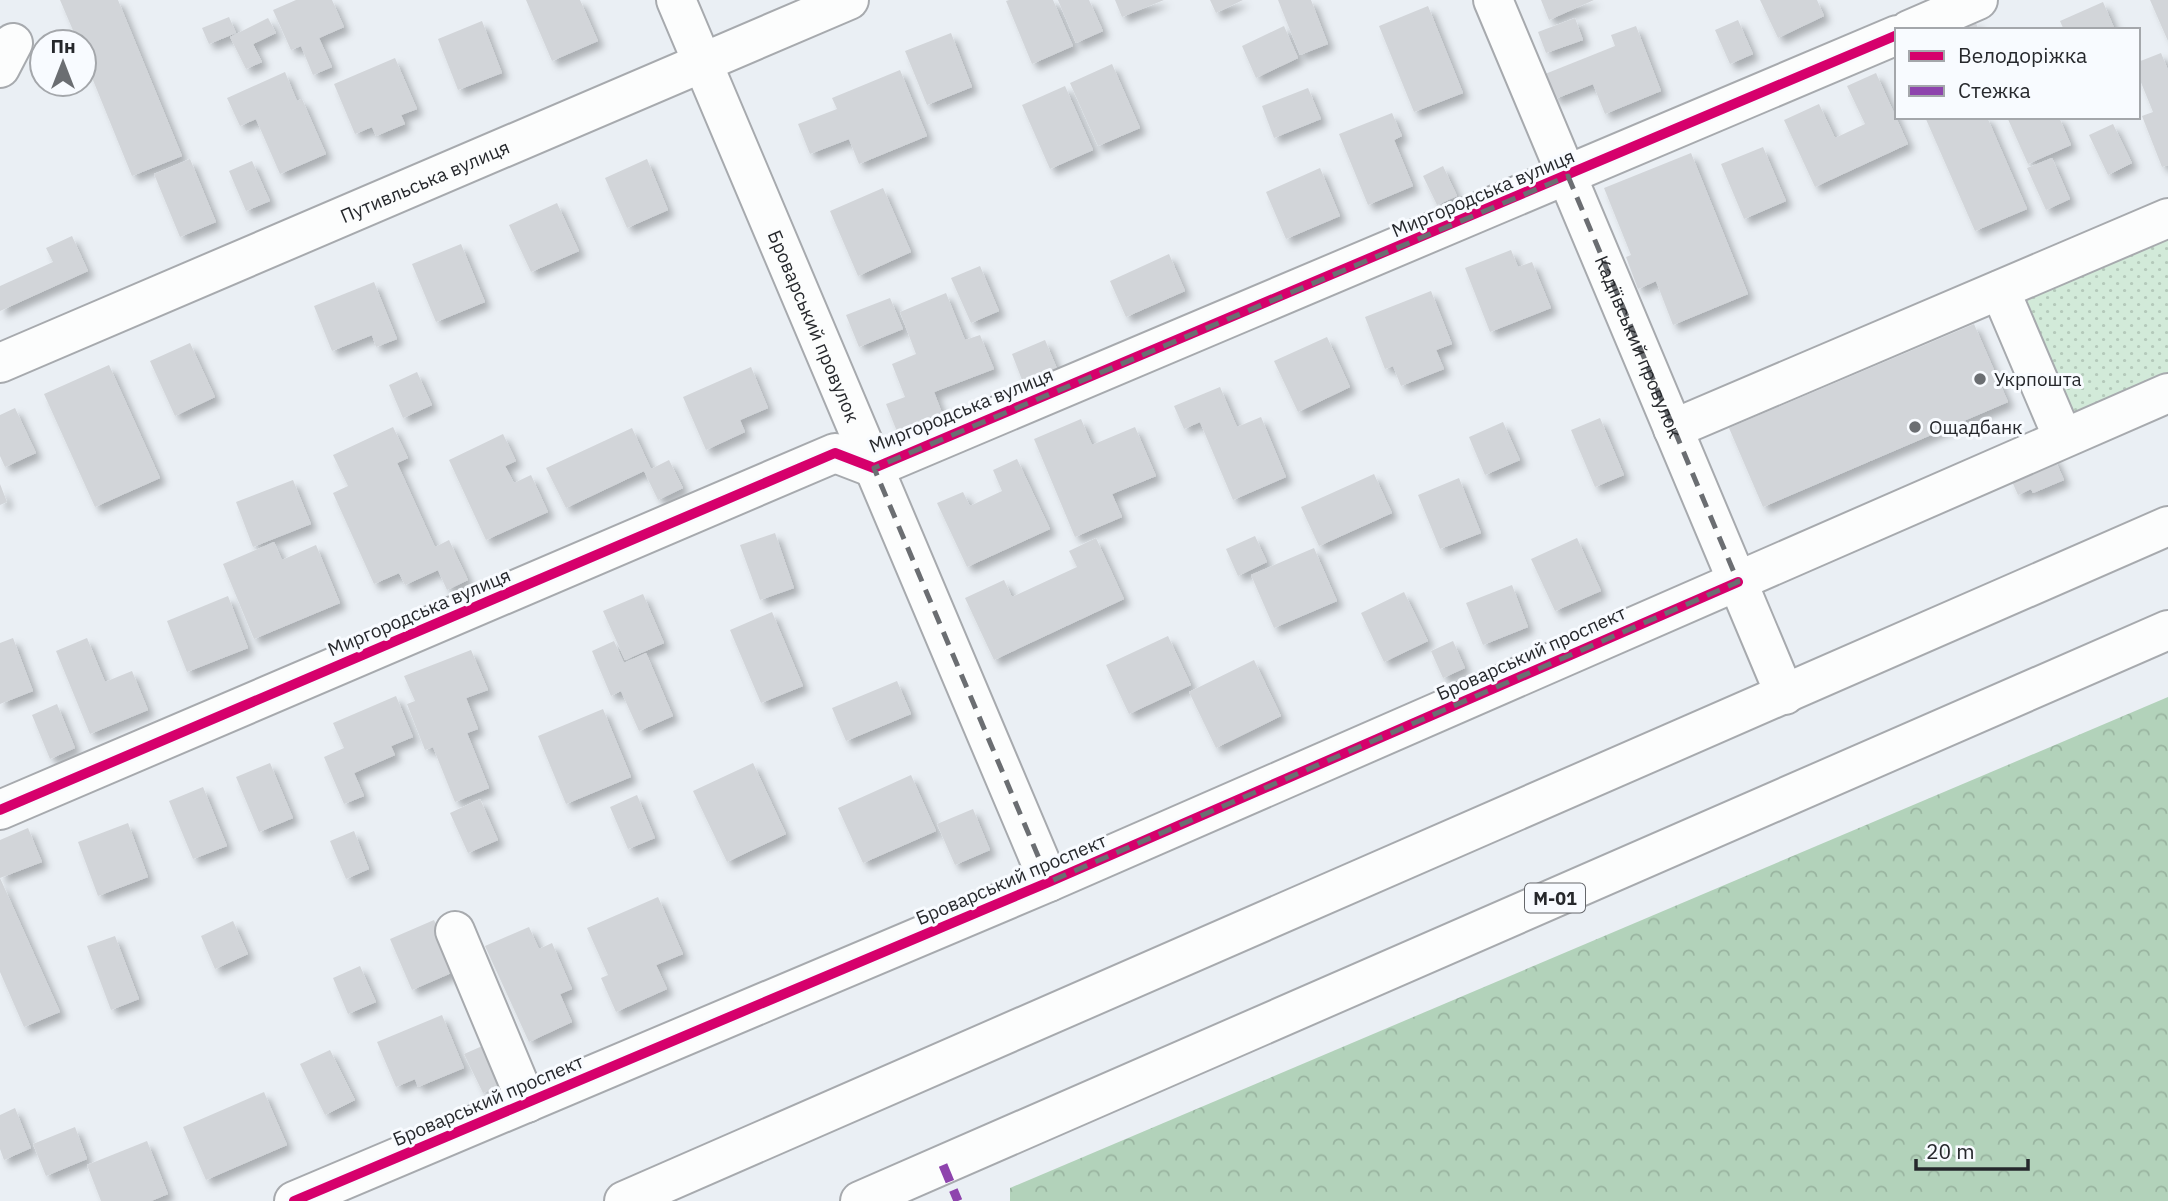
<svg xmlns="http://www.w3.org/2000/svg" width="2168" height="1201" font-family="'IBM Plex Sans',sans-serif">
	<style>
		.grass { fill: url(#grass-dots) }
		.forest { fill: url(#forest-crowns) }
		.building { fill: #d2d5d9; filter: url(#shadow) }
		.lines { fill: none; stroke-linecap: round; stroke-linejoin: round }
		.minor-casing { stroke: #a7aaae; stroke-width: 42 }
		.highway-casing { stroke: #a7aaae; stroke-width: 42 }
		.minor { stroke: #fcfdfd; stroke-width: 38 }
		.highway { stroke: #fcfdfd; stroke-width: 38 }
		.quiet { stroke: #8e44ad; stroke-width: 9; stroke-dasharray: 18 9; stroke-linecap: butt }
		.cycleway-casing { stroke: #f8fbff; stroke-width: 15 }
		.cycleway { stroke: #d6006c; stroke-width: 10 }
		.marked { fill: none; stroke: #6b6e72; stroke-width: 5; stroke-dasharray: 14 9; stroke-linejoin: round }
		.poi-dot { fill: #6b6e72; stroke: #f8fbff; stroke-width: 2.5 }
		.labels { text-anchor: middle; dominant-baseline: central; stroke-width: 6; stroke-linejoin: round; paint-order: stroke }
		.shield { fill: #f8fbff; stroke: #65676b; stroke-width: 2 }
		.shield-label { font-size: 18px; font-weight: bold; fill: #26282c }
		.street-label { font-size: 19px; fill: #26282c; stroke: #f8fbff }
		.poi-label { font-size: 19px; fill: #26282c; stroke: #f8fbff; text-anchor: start }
	</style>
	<defs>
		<pattern id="grass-dots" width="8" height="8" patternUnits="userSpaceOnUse" patternTransform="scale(1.75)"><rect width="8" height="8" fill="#d2ead9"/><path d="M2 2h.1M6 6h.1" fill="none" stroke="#b4c9ba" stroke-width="1.8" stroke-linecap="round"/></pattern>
		<pattern id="forest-crowns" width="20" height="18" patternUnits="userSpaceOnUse" patternTransform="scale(1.75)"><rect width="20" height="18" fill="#b2d2ba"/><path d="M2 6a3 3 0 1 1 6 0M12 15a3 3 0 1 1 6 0" fill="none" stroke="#99b4a0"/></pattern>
		<filter id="shadow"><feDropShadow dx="6" dy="6" stdDeviation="3.5" flood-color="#0004"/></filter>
	</defs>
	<rect width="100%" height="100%" fill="#eaeff4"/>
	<!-- grass -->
	<path class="grass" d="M2168 230V379L2070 420 2018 293Z"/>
	<!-- forest -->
	<path class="forest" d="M2168 697V1201H1010V1188Z"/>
	<!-- building -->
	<path class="building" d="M60 0H118L182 156 132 176 84 58V42H78Z
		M296 0H332L344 27 319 38 332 67 313 75 301 46 291 50 273 10Z
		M526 0H580L598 41 552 61Z
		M1009 0H1053L1073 46 1032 64 1006 1Z
		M1058 0H1089L1103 31 1076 43Z
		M1115 0H1164L1122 17Z
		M1210 0H1243L1216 13Z
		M1278 0H1311L1328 44 1300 55Z
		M1541 0H1594L1549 20Z
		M1760 0H1817L1824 16 1778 38Z
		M2150 0H2168V41Z
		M2103 2 2115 30H2064L2060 21Z
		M1428 6 1463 93 1414 112 1379 26Z
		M229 17 236 33 209 44 202 28Z
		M268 18 276 33 253 44 262 62 246 69 230 37Z
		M1575 18 1583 40 1546 53 1538 32Z
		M1738 20 1753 54 1730 64 1715 30Z
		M482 21 502 73 458 90 438 39Z
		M1975 21 1979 30H1957Z
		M1284 26 1298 58 1256 78 1242 46Z
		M1636 26 1661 91 1605 114 1593 84 1555 99 1545 74 1615 46 1611 35Z
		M951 33 972 87 927 105 905 51Z
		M2161 53 2168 70V165L2162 167 2142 116 2153 112 2138 75V62Z
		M395 58 417 109 401 115 405 124 376 136 372 127 355 134 334 84Z
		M1112 64 1140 128 1098 146 1070 83Z
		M900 70 927 136 859 164 849 139 810 154 798 124 837 109 832 98Z
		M285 72 297 101 302 99 326 154 280 174 256 119 240 126 227 98Z
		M1876 73 1908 144 1815 187 1784 120 1819 104 1835 138 1865 124 1847 86Z
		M1065 86 1093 150 1050 169 1022 105Z
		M1308 88 1321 119 1274 138 1262 106Z
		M1392 113 1402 136 1394 140 1413 186 1368 205 1339 134Z
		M1925 117H1987L2027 209 1975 231Z
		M2007 117H2059L2071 145 2028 164Z
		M2113 124 2132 163 2108 175 2089 135Z
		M1763 147 1786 201 1744 219 1721 164Z
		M1691 153 1748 294 1673 325 1656 281 1638 289 1626 257 1631 255 1604 188Z
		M2052 158 2070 199 2046 210 2027 168Z
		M190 159 216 222 180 237 154 174Z
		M647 159 668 210 627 228 605 178Z
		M252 161 270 201 246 211 229 171Z
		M1443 166 1457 196 1437 205 1423 176Z
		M1320 168 1340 216 1286 239 1266 192Z
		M883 188 911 252 858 276 830 211Z
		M557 203 579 251 531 272 509 225Z
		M72 236 88 271 0 311V286L53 262 46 248Z
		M461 244 485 302 436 322 412 264Z
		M1511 250 1518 267 1532 262 1551 308 1490 332 1465 268Z
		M1169 254 1185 291 1126 317 1110 281Z
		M980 266 999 311 971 323 951 278Z
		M374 282 397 339 376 347 372 335 332 351 314 306Z
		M1431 291 1452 344 1436 350 1444 369 1401 386 1393 366 1385 369 1365 317Z
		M946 293 965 340 980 335 994 369 934 392 945 421 900 439 886 404 905 397 892 364 916 354 900 312Z
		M890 298 903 329 859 347 846 315Z
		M1974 324 2008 402 1763 507 1729 428Z
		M1327 337 1350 387 1298 412 1274 361Z
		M1045 340 1058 371 1024 385 1012 354Z
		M190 343 215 397 175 416 150 361Z
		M109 365 160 478 95 507 44 394Z
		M751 367 768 408 740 420 745 432 706 450 683 397Z
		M417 372 432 405 403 418 389 385Z
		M1220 387 1237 427 1261 417 1286 477 1233 500 1200 422 1184 429 1174 406Z
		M15 408 36 453 5 467 0 456V415Z
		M1600 418 1624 475 1595 487 1571 430Z
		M1081 419 1092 445 1135 427 1156 476 1112 494 1122 517 1075 537 1034 439Z
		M1503 422 1520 460 1485 475 1469 437Z
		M393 427 408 458 397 463 435 547 449 540 468 580 447 590 438 570 405 585 399 573 374 584 333 493 348 486 333 455Z
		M632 428 651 469 669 460 683 488 658 500 644 471 566 508 546 468Z
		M503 434 516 461 505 466 514 483 531 475 548 512 486 540 449 460Z
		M2053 455 2064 480 2033 493 2031 489 2018 495 2010 477Z
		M1017 459 1050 529 967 567 937 503 963 492 970 506 1002 491 993 470Z
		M1374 474 1392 513 1319 546 1301 507Z
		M1459 478 1481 533 1440 549 1418 495Z
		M293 480 311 524 253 547 236 502Z
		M0 484 7 502 0 505Z
		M775 533 794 588 760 600 740 545Z
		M1255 536 1267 562 1238 576 1226 549Z
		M1096 538 1124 599 994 660 965 598 1004 580 1012 597 1077 567 1069 551Z
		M1577 538 1601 591 1555 611 1531 559Z
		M274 542 282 560 316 545 340 603 254 639 223 564Z
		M1314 548 1337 601 1274 628 1251 575Z
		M1512 585 1528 627 1483 645 1466 603Z
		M1404 592 1428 641 1384 662 1361 613Z
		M643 594 664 643 625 660 603 611Z
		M228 596 248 648 187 672 167 621Z
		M772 612 803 686 761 703 730 630Z
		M1168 636 1191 685 1129 714 1106 665Z
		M13 638 33 691 0 704V643Z
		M87 638 105 682 132 671 148 710 90 734 56 651Z
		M614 641 624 663 646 653 673 716 639 731 621 691 611 696 592 651Z
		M1453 641 1465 668 1443 678 1431 651Z
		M471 650 488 690 466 698 478 729 467 733 489 788 455 802 433 747 425 750 407 704 415 701 404 676Z
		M1254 660 1281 716 1216 748 1189 692Z
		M897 681 911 714 846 741 832 708Z
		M396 696 413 737 391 746 395 755 354 773 364 796 344 804 324 757 344 748 333 723Z
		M57 704 75 748 50 759 32 715Z
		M603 709 631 777 566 804 538 736Z
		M270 763 293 818 259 832 236 777Z
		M753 763 786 834 727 862 693 791Z
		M911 775 936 831 863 863 838 808Z
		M203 787 227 846 193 859 169 801Z
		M637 795 655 838 628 849 610 807Z
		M480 799 498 840 468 853 450 813Z
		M973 809 990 850 955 865 937 824Z
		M128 823 148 877 98 896 78 842Z
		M28 828 42 862 0 878 60 1012 24 1027 0 972V840Z
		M354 831 369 869 346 879 330 841Z
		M658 897 683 954 656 965 667 989 616 1012 601 978 608 975 587 928Z
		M434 920 456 971 412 990 390 939Z
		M233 921 248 954 215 969 201 936Z
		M529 927 539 949 552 943 572 989 560 994 572 1022 529 1042 485 946Z
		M115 936 139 999 111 1010 87 946Z
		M360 966 376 1002 348 1014 333 978Z
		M442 1015 464 1068 418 1087 415 1079 396 1087 377 1042Z
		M487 1044 505 1083 483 1093 464 1054Z
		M330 1050 355 1100 325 1115 300 1064Z
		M264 1092 287 1145 206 1180 183 1127Z
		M15 1108 31 1148 4 1160 0 1149V1115Z
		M75 1127 87 1159 46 1176 33 1144Z
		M147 1141 168 1194 151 1201H101L87 1165Z"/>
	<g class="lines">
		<!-- minor casing -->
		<g class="minor-casing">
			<g id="minor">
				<path id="s1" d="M676 0 1049 882"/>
				<path id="s2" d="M1493 0 1785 695"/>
				<path d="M1909 30 1978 0"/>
				<path d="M0 68 13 43"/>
				<path d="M2000 290 2063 438"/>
				<path id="s3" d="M0 363 849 0"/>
				<path d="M1673 429 2168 218"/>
				<path d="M0 810 835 453 874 468 1897 35"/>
				<path d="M455 931 527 1103"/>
				<path d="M294 1201 1049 882 2168 393"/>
			</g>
		</g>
		<!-- highway casing -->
		<g class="highway-casing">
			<path id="highway" d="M624 1201 2168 526
				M860 1201 2168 630"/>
		</g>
		<!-- minor -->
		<use href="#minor" class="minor"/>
		<!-- highway -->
		<use href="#highway" class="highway"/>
		<!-- quiet -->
		<path class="quiet" d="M943 1165 958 1201"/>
		<!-- cycleway casing -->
		<g class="cycleway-casing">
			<path id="cycleway" d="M0 810 835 453 874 468 1897 35
				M294 1201 1049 882 1738 582"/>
		</g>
		<!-- cycleway -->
		<use href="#cycleway" class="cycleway"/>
	</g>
	<!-- marked area -->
	<path class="marked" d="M1568 176 1738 582 1049 882 874 468Z"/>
	<!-- markers -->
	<g class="poi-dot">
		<circle cx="1980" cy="379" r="7"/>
		<circle cx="1915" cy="427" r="7"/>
	</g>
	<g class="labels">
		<!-- shield labels -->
		<rect class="shield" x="1525" y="883.5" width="60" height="29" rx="5"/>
		<g class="shield-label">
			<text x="1555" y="898">М-01</text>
		</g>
		<!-- street labels -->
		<g class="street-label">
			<text stroke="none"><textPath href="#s3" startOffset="462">Путивльська вулиця</textPath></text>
			<text transform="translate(1483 193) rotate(-23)">Миргородська вулиця</text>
			<text stroke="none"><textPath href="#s1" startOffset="354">Броварський провулок</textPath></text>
			<text stroke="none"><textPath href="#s2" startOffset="376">Кадіївський провулок</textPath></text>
			<text transform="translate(961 410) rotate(-22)">Миргородська вулиця</text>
			<text transform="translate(419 612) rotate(-23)">Миргородська вулиця</text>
			<text transform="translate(1531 653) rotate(-24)">Броварський проспект</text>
			<text transform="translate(1011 879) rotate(-23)">Броварський проспект</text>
			<text transform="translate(488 1100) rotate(-23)">Броварський проспект</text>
		</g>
		<!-- poi labels -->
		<g class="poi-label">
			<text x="1994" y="379">Укрпошта</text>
			<text x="1929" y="427">Ощадбанк</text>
		</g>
	</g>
	<!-- legend -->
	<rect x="1895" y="28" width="245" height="91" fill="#f8fbff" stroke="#a4a7ab" stroke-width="2"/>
	<rect x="1909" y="51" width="35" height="10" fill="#d6006c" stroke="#a4a7ab" stroke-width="2"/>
	<text x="1958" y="63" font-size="21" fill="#26282c">Велодоріжка</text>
	<rect x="1909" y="86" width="35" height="10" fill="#8e44ad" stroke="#a4a7ab" stroke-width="2"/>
	<text x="1958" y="98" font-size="21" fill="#26282c">Стежка</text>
	<!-- north arrow -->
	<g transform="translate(63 63)"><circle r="33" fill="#f8fbff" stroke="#a4a7ab" stroke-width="2"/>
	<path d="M0-5L12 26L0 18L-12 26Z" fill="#6b6e72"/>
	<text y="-10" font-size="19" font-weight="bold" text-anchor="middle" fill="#26282c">Пн</text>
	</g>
	<!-- scale -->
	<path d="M1916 1159v10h112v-10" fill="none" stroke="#26282c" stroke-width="3.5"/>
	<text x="1926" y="1159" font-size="21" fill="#26282c" stroke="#f8fbff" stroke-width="5" paint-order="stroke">20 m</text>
</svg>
